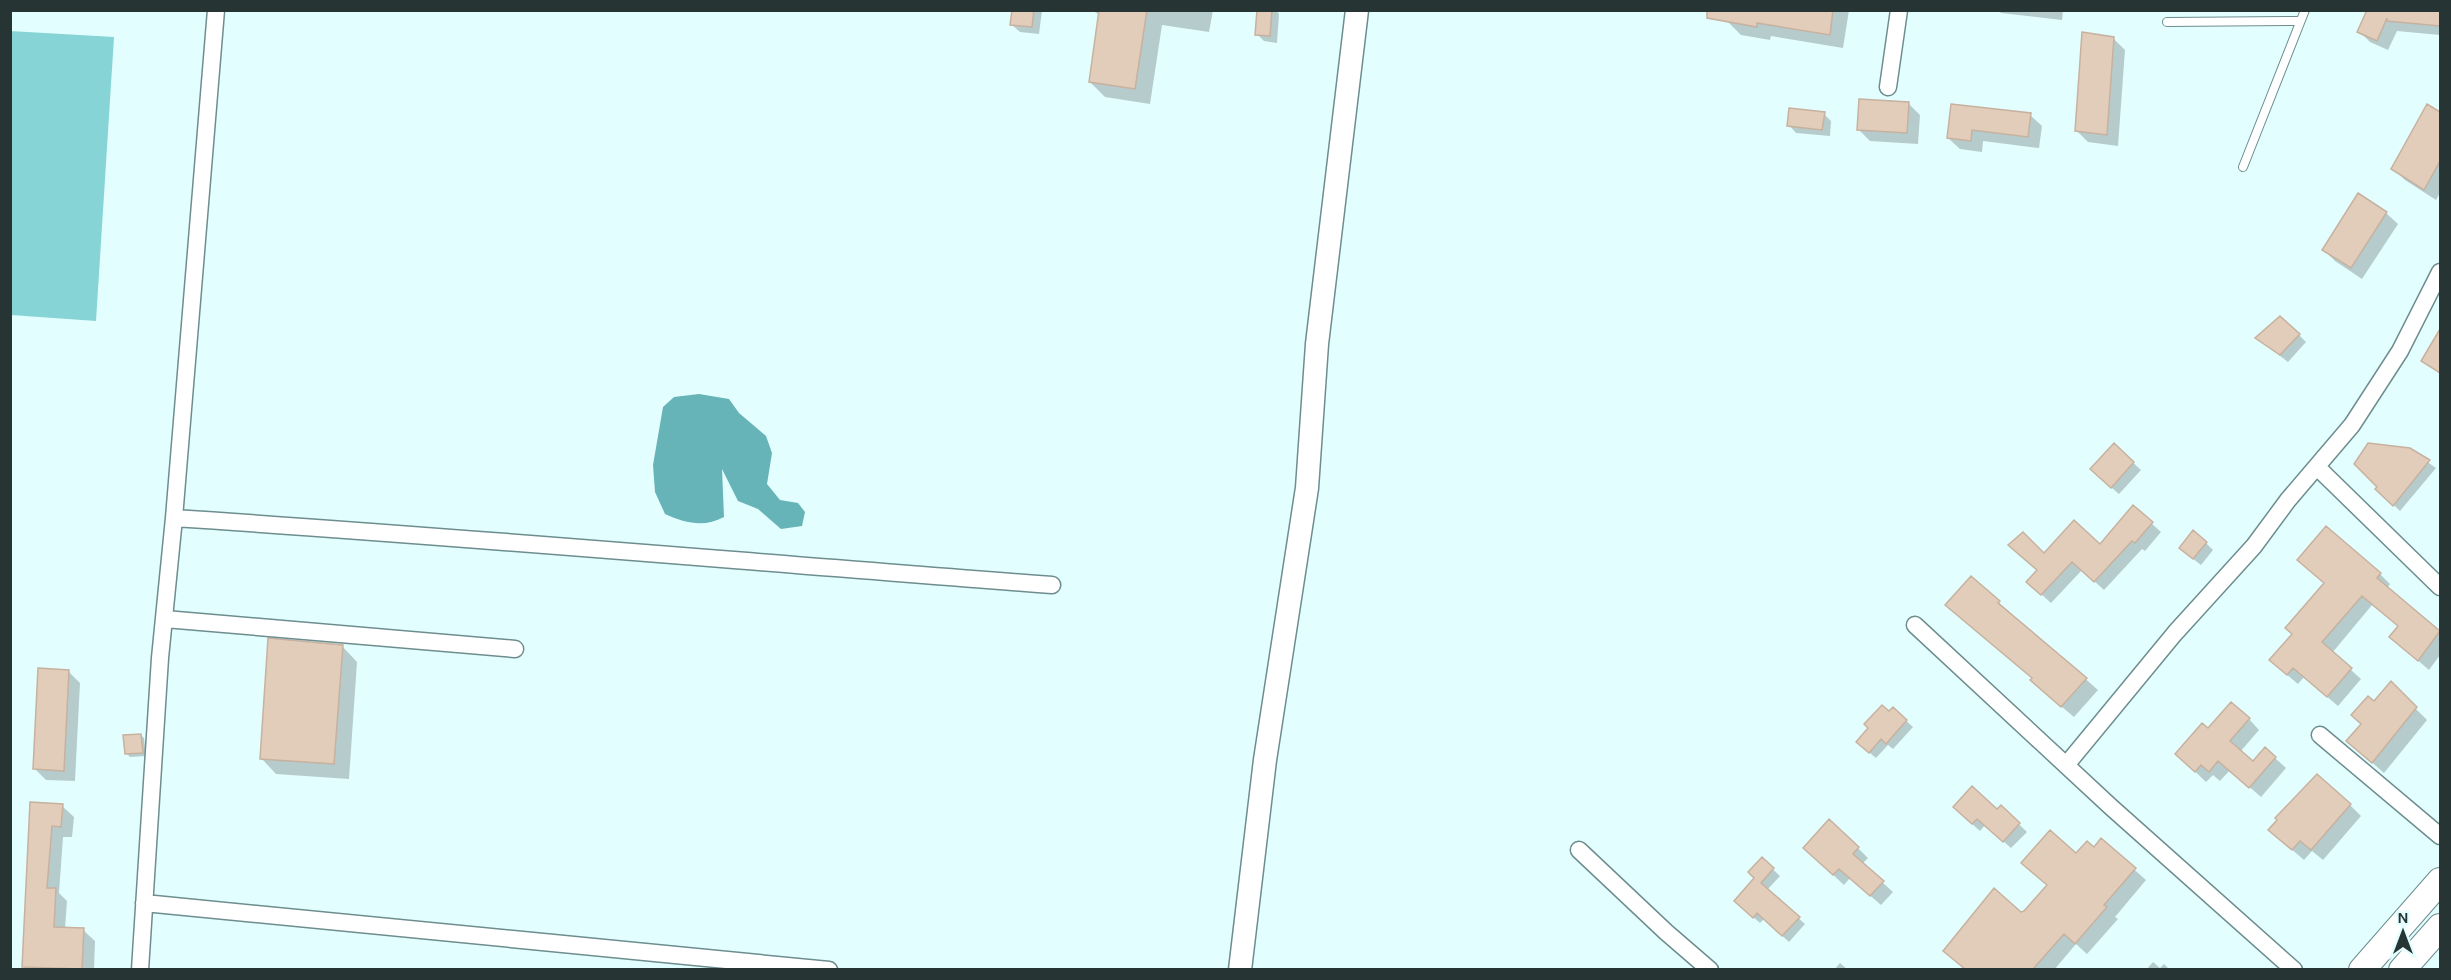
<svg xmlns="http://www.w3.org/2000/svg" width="2451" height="980" font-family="Karla,sans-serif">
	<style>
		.green { fill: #87d4d6 }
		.water { fill: #66b4b7 }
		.shadow { fill: #0003 }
		.building { fill: #e2ccba; stroke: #c7b19f; stroke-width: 1.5 }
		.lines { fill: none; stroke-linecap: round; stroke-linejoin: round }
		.lane-casing { stroke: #6d8d8e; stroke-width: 10 }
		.street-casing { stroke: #6d8d8e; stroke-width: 19 }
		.secondary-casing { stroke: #6d8d8e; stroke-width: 25 }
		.primary-casing { stroke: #6d8d8e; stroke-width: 28 }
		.lane { stroke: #fff; stroke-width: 8 }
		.street { stroke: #fff; stroke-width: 16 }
		.secondary { stroke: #fff; stroke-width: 22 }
		.primary { stroke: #fff; stroke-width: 26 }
	</style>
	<rect width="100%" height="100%" fill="#e3feff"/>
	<!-- green -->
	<path class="green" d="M10 31 114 37 96 321 11 315Z"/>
	<!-- water -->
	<path class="water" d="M699 394 729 399 739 413 766 436 772 453 767 484 780 500 798 503 805 512 802 526 781 529 758 509 738 501 722 469 724 517C704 528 685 523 665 514L655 492 653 465 663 407 674 397Z"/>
	<!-- shadow -->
	<path class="shadow" d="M1013 10H1042L1039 34 1020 32 1012 25Z
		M1091 10H1213L1209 32 1162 25 1150 104 1105 97 1090 82 1100 15Z
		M1259 10H1276L1279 14 1277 43 1264 41 1257 34Z
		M1728 10H1849L1843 48 1771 36 1770 40 1741 35 1727 21Z
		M1998 10H2063L2062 20 2001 13Z
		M2369 10H2440V35L2397 31 2388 50 2370 42 2359 31Z
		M2113 38 2125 50 2118 146 2088 142 2077 131Z
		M1909 104 1920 115 1918 144 1870 141 1858 129Z
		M1952 105 2030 115 2042 126 2039 148 1983 141 1982 152 1960 149 1948 138Z
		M2428 106 2440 114V193L2436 200 2405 180 2393 168Z
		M1824 114 1831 121 1830 136 1796 133 1789 125Z
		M2386 213 2398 224 2362 279 2335 261 2324 250Z
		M2440 331V374L2423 361Z
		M2299 335 2306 342 2288 362 2257 338Z
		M2114 445 2141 470 2119 494 2099 477Z
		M2410 450 2436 468 2400 511 2377 489Z
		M2151 523 2161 532 2145 551 2142 549 2104 590 2082 570 2051 603 2028 582 2039 571 2044 555 2100 546Z
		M2206 543 2213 550 2201 565 2188 555Z
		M2380 574 2390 584 2387 588 2440 633V655L2429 670 2391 637 2399 626 2372 605 2332 653 2361 679 2338 706 2304 677 2298 684 2281 670Z
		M1971 578 2098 690 2074 717 2043 691 2033 679Z
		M342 646 357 662 349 779 276 774 261 758Z
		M68 671 80 683 75 781 46 780 34 768Z
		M2391 684 2427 720 2384 773 2360 752 2363 724 2374 703Z
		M1893 709 1913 727 1893 749 1888 745 1876 758 1864 748Z
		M2249 719 2259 730 2240 752 2253 763 2275 758 2286 768 2261 797 2230 770 2220 781 2213 775 2206 782 2177 754 2208 730Z
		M141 735 144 738 146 756 130 757 126 753Z
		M32 804 62 806 74 817 72 837H63L59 893 67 901 65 929 83 930 95 941 94 970H27L24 966Z
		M2350 805 2361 816 2323 860 2312 851 2304 860 2282 841Z
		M2001 807 2027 832 2011 848 1985 825 1980 831 1962 815 1997 811Z
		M2102 841 2146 880 2115 917 2118 919 2087 954 2076 944 2054 970H1965L1945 951 2025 913 2077 855 2094 849Z
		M1858 848 1868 858 1862 864 1893 892 1881 905 1850 878 1844 885 1815 858Z
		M1762 859 1780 876 1767 890 1805 924 1789 942 1764 919 1760 923 1742 907Z
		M2153 962 2160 968 2164 964 2170 970H2146Z
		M1840 963 1848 970H1834Z"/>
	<!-- building -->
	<path class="building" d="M1012 10H1034L1032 27 1010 25Z
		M1099 10H1147L1135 89 1089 82Z
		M1257 10H1272L1270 36 1255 35Z
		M1707 10H1833L1830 35 1757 23V27L1707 18Z
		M2367 10H2440V26L2387 21V18L2377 41 2357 32Z
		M2082 32 2114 37 2107 135 2075 131Z
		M1859 99 1909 102 1907 133 1857 130Z
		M1951 104 2031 113 2028 137 1972 130 1971 141 1947 138Z
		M2427 104 2440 112V161L2424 190 2391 169Z
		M1789 108 1825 112 1822 130 1787 126Z
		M2358 193 2387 212 2351 268 2322 250Z
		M2280 316 2300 334 2280 355 2255 338Z
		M2440 329V373L2421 361Z
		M2114 443 2134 462 2111 488 2090 469Z
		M2368 443 2410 448 2430 460 2393 506 2375 489 2377 487 2354 464Z
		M2133 505 2153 522 2135 543 2132 541 2094 582 2072 562 2041 595 2026 582 2037 570 2008 545 2023 532 2044 553 2074 520 2100 544Z
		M2326 526 2381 573 2377 578 2440 631 2418 661 2389 637 2398 626 2362 596 2322 642 2352 668 2327 697 2293 668 2287 675 2269 660 2292 634 2285 628 2324 583 2297 560Z
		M2193 530 2207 542 2193 559 2179 548Z
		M1971 576 2000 601 1998 603 2087 678 2061 707 2030 680 2032 678 1945 605Z
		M268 638 343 645 334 764 260 759Z
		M38 668 69 670 64 771 33 769Z
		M2391 681 2417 707 2372 763 2346 741 2361 724 2351 715 2368 696 2374 701Z
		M2231 702 2250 718 2230 741 2253 761 2265 747 2276 757 2249 788 2218 761 2209 772 2201 765 2195 772 2175 754 2202 723 2208 728Z
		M1882 705 1889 711 1893 707 1907 720 1886 744 1881 739 1869 753 1856 742 1868 728 1864 724Z
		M141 734 143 753 125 754 123 735Z
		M2317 774 2351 804 2311 850 2300 841 2292 850 2268 830 2277 820 2275 818Z
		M1972 786 1997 809 2001 805 2020 823 2003 842 1977 819 1972 824 1953 807Z
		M30 802 63 804 61 827 52 826 47 888H56L54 927 84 928 82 969 22 967Z
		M1829 819 1859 847 1853 854 1884 881 1870 896 1839 869 1833 875 1803 848Z
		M2050 830 2076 853 2087 841 2094 847 2101 838 2136 868 2104 905 2107 907 2075 944 2064 934 2033 969H1965L1943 951 1994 888 2021 912 2024 911 2047 885 2021 863Z
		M1762 857 1774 868 1761 883 1800 917 1782 936 1757 913 1753 918 1734 901 1754 878 1748 872Z"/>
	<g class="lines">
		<!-- lane casing -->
		<g class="lane-casing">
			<path id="lane" d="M2167 22 2300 21
				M2243 167 2305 10"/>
		</g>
		<!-- street casing -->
		<g class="street-casing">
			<path id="street" d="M1888 87 1899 10
				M2317 467 2440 587
				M174 518C467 537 760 563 1052 585
				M165 619 515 649
				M1915 625 2111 807 2294 970
				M2320 735 2440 836
				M2067 764 2175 633 2254 546 2288 500 2352 425 2400 351 2440 272
				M1579 850 1666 932 1710 970
				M144 903 829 970
				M140 970 160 658 174 518 216 10"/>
		</g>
		<!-- secondary casing -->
		<g class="secondary-casing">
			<path id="secondary" d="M1240 970 1265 760 1307 488 1317 344 1357 10"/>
		</g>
		<!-- primary casing -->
		<g class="primary-casing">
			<path id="primary" d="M2362 970 2440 881
				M2402 970 2440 927"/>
		</g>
		<!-- lane -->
		<use href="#lane" class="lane"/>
		<!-- street -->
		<use href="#street" class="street"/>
		<!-- secondary -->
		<use href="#secondary" class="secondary"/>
		<!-- primary -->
		<use href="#primary" class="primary"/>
	</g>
	<!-- border -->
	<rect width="2451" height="980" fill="none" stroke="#263434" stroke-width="24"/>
	<!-- north arrow -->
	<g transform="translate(2403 932)" stroke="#e3feff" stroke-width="4.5" paint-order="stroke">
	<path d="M0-4.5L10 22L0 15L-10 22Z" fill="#263434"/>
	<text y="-9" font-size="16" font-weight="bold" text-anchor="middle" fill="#263434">N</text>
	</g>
</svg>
